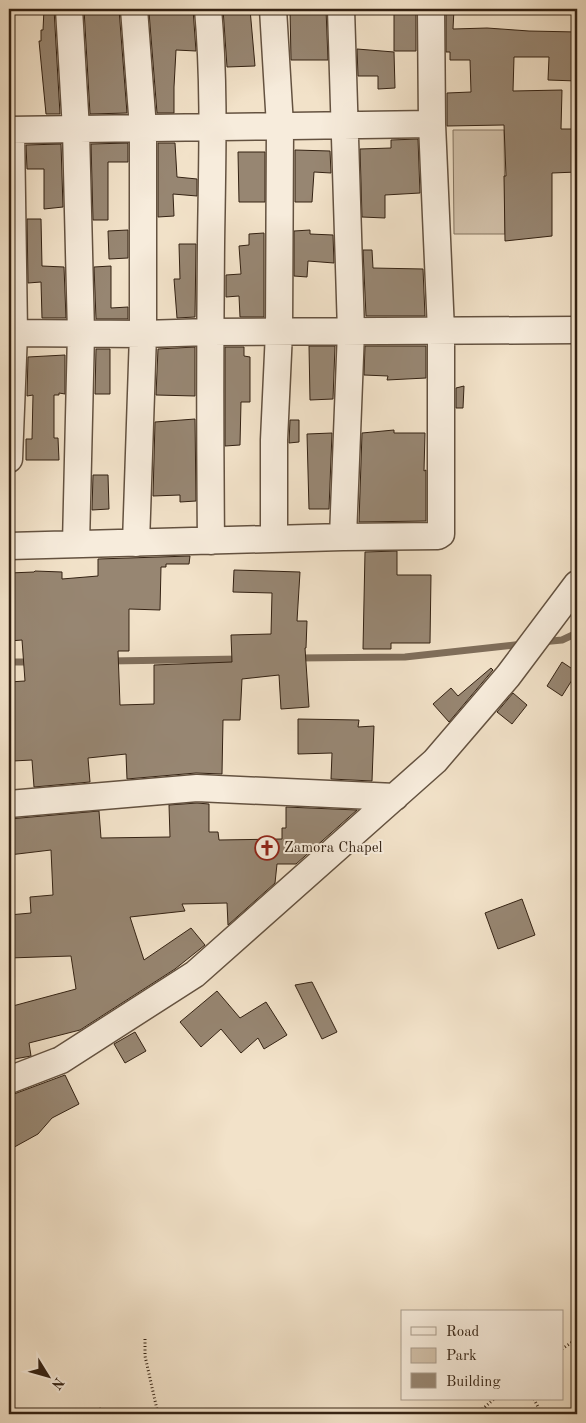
<svg xmlns="http://www.w3.org/2000/svg" width="586" height="1423" font-family="'Old Standard TT',serif">
	<style>
		.green { fill: #d2c1aa; stroke: #83725e }
		.lines { fill: none; stroke-linecap: round; stroke-linejoin: round }
		.stream { stroke: #7f6e5b; stroke-width: 7 }
		.building { fill: #978672; stroke: #342213 }
		.street-casing { stroke: #645240; stroke-width: 29 }
		.path { stroke: #342213; stroke-width: 3; stroke-dasharray: 1 2.5; stroke-linecap: butt }
		.street { stroke: #f7ecdc; stroke-width: 26 }
		.labels { text-anchor: middle; dominant-baseline: central; stroke-width: 4; stroke-linejoin: round; paint-order: stroke }
		.poi-label { font-size: 15px; fill: #342213; stroke: #f7ecdc; text-anchor: start }
	</style>
	<rect width="100%" height="100%" fill="#f2e2c9"/>
	<filter id="stains"><feTurbulence type="fractalNoise" baseFrequency=".004" numOctaves="4"/><feColorMatrix values="0 0 0 0 .2 0 0 0 0 .09 0 0 0 0 .02 0 0 0 .5 -.17"/></filter>
	<radialGradient id="worn" r=".72"><stop offset=".6" stop-color="#630" stop-opacity="0"/><stop offset="1" stop-color="#630" stop-opacity=".3"/></radialGradient>
	<!-- green -->
	<path class="green" d="M453 130H504L505 234H454Z"/>
	<g class="lines">
		<!-- stream -->
		<path class="stream" d="M541 642 562 640 577 633
			M297 658 405 657 523 644
			M109 661 241 659
			M9 662H31"/>
	</g>
	<!-- building -->
	<path class="building" d="M44 9H54L60 114H46L39 41H41V30H43Z
		M84 9H119L127 113 90 114Z
		M177 9H193L196 51 176 50 174 87V113H157L149 12 177 13Z
		M223 9H250L255 66 227 67Z
		M290 9H326L328 60H291Z
		M394 9H416V51H394Z
		M446 9H454L453 29 487 28 529 31 577 32V81L548 80 549 57H514L513 91 562 90 561 129H577V172L552 173V236L505 241 504 176H506L504 125 447 126V93L471 92 470 60H450V52H446Z
		M357 49 394 52 395 88 378 89V76H358Z
		M418 139 420 193 385 195V218L362 217 360 149 391 148V140Z
		M128 143V162H108V220H93L91 144Z
		M158 143H175L177 177 197 179V196L173 194 174 216 158 217Z
		M61 144 63 207 44 209V169H27L26 145Z
		M295 150 330 151 331 173 314 172 312 202H295Z
		M238 152H265V202H239Z
		M27 219H41L42 266 64 267 66 318H42L41 282 28 283Z
		M128 230V258L109 259 108 231Z
		M310 230V234L333 235 334 263 308 261 307 277 294 276V231Z
		M264 233V317H240L239 296 226 297V275L241 274 239 246 249 245V234Z
		M179 244H196L195 317 177 318 174 279H180Z
		M363 250H372L373 268 423 269 425 316H366Z
		M111 266V308L128 307V319H96L94 267Z
		M309 346H335L333 399 310 400Z
		M365 346H426V378L387 380 388 376 364 375Z
		M195 347V396L156 395 158 349Z
		M225 347H244V356L250 357V402H241L240 445 225 446Z
		M96 349H110V394H95Z
		M65 355V394L59 393V395H54V438H58L59 460H26V439H32L33 395 27 396 28 357Z
		M464 386 463 408H456V388Z
		M195 419 196 501 180 502V495L153 496 155 422Z
		M290 420H299V442L289 443Z
		M394 430V433H425L424 471 426 470V521L359 522 362 433Z
		M332 433 329 509H309L307 434Z
		M93 475H108L109 509 92 510Z
		M397 551V575H431L430 643H391V649H363L365 552Z
		M190 556 189 564H166V567H161L160 610 129 609V651H118L120 705 154 704V665L232 662 231 635 271 634 272 593 233 592 234 570 300 572 297 621H307L306 648H305L309 707 281 709 279 675 242 679 240 720H223L222 774 196 773 127 779 126 754 88 758 90 782 34 787 32 760 13 761 10 711H9V682L25 681 22 640 9 641V573L34 572 35 571 62 572V579L98 576V559Z
		M562 662 577 672 562 696 547 686Z
		M491 668 493 670 449 722 433 704 451 688 458 696Z
		M513 693 527 705 512 724 497 712Z
		M298 719 359 720 358 727 374 726 372 781 331 779 332 753 298 754Z
		M197 803 209 804V832H218L219 840 282 839V828H286V807L357 810 296 864H277L275 883 228 925 227 903 182 904 185 911 130 917 144 960 191 928 205 945 175 969 80 1030 29 1043 31 1056 9 1060V1007L76 989 71 956 9 958V915L31 913 30 897 53 895 51 850 9 855V819L99 811 101 838 170 837 169 805Z
		M522 899 535 935 498 949 485 913Z
		M312 982 337 1032 322 1039 295 985Z
		M217 991 240 1018 266 1002 287 1035 264 1049 258 1038 241 1053 221 1029 201 1047 180 1022Z
		M135 1032 146 1051 125 1063 114 1044Z
		M65 1075 79 1104 52 1118 38 1134 9 1150V1095L14 1094Z"/>
	<g class="lines">
		<!-- street casing -->
		<g class="street-casing">
			<path id="street" d="M69 9 76 130 81 333 76 544
				M134 9 143 128V334L136 543
				M208 9C215 87 212 166 211 244 210 343 210 442 211 541
				M273 9 280 126 279 332 274 440V539
				M341 9 351 331 343 537
				M9 130 432 124
				M9 333 143 334 210 332 577 330
				M9 459 14 333 11 130
				M9 546 343 537 438 536 441 534V331L432 124 431 9
				M9 804 197 788 395 797
				M9 1080 61 1060 195 974 435 761 508 676 577 584"/>
		</g>
		<!-- path -->
		<path class="path" d="M145 1339V1356L158 1414
			M562 1349 577 1339
			M534 1399 540 1411 539 1414
			M99 1408 101 1414
			M477 1414 494 1399"/>
		<!-- street -->
		<use href="#street" class="street"/>
	</g>
	<!-- icons -->
	<defs>
		<g id="church-ring" transform="scale(1.25)"><circle r="9.5" fill="#f7ecdc" stroke="#8f2418" stroke-width="1.5"/><path d="M-1.2-6h2.4v3.5h3.3v2.4h-3.3V6h-2.4V-.1h-3.3v-2.4h3.3Z" fill="#8f2418"/></g>
	</defs>
	<g fill-rule="evenodd">
		<use href="#church-ring" x="267" y="848"/>
	</g>
	<g class="labels">
		<!-- poi labels -->
		<g class="poi-label">
			<text x="284" y="848">Zamora Chapel</text>
		</g>
	</g>
	<!-- margin -->
	<rect width="586" height="1423" fill="none" stroke="#f2e2c9" stroke-width="30"/>
	<rect x="10" y="10" width="566" height="1403" fill="none" stroke="#342213" stroke-width="2.5"/>
	<rect x="15" y="15" width="556" height="1393" fill="none" stroke="#342213"/>
	<!-- legend -->
	<rect x="401" y="1310" width="162" height="90" fill="#f7ecdc" stroke="#a99b8c"/>
	<rect x="411" y="1327" width="25" height="8" fill="#f7ecdc" stroke="#a99b8c"/>
	<text x="446" y="1336" font-size="15" fill="#342213">Road</text>
	<rect x="411" y="1348" width="25" height="15" fill="#d2c1aa" stroke="#a99b8c"/>
	<text x="446" y="1360" font-size="15" fill="#342213">Park</text>
	<rect x="411" y="1373" width="25" height="15" fill="#978672" stroke="#a99b8c"/>
	<text x="446" y="1386" font-size="15" fill="#342213">Building</text>
	<!-- north arrow -->
	<g transform="translate(48 1376) rotate(127)" stroke="#f7ecdc" stroke-width="4" paint-order="stroke">
	<path d="M0-4L9 19L0 12L-9 19Z" fill="#342213"/>
	<text y="-8" font-size="14" font-weight="bold" text-anchor="middle" fill="#342213">N</text>
	</g>
	<rect width="100%" height="100%" filter="url(#stains)"/>
	<rect width="100%" height="100%" fill="url(#worn)"/>
</svg>
